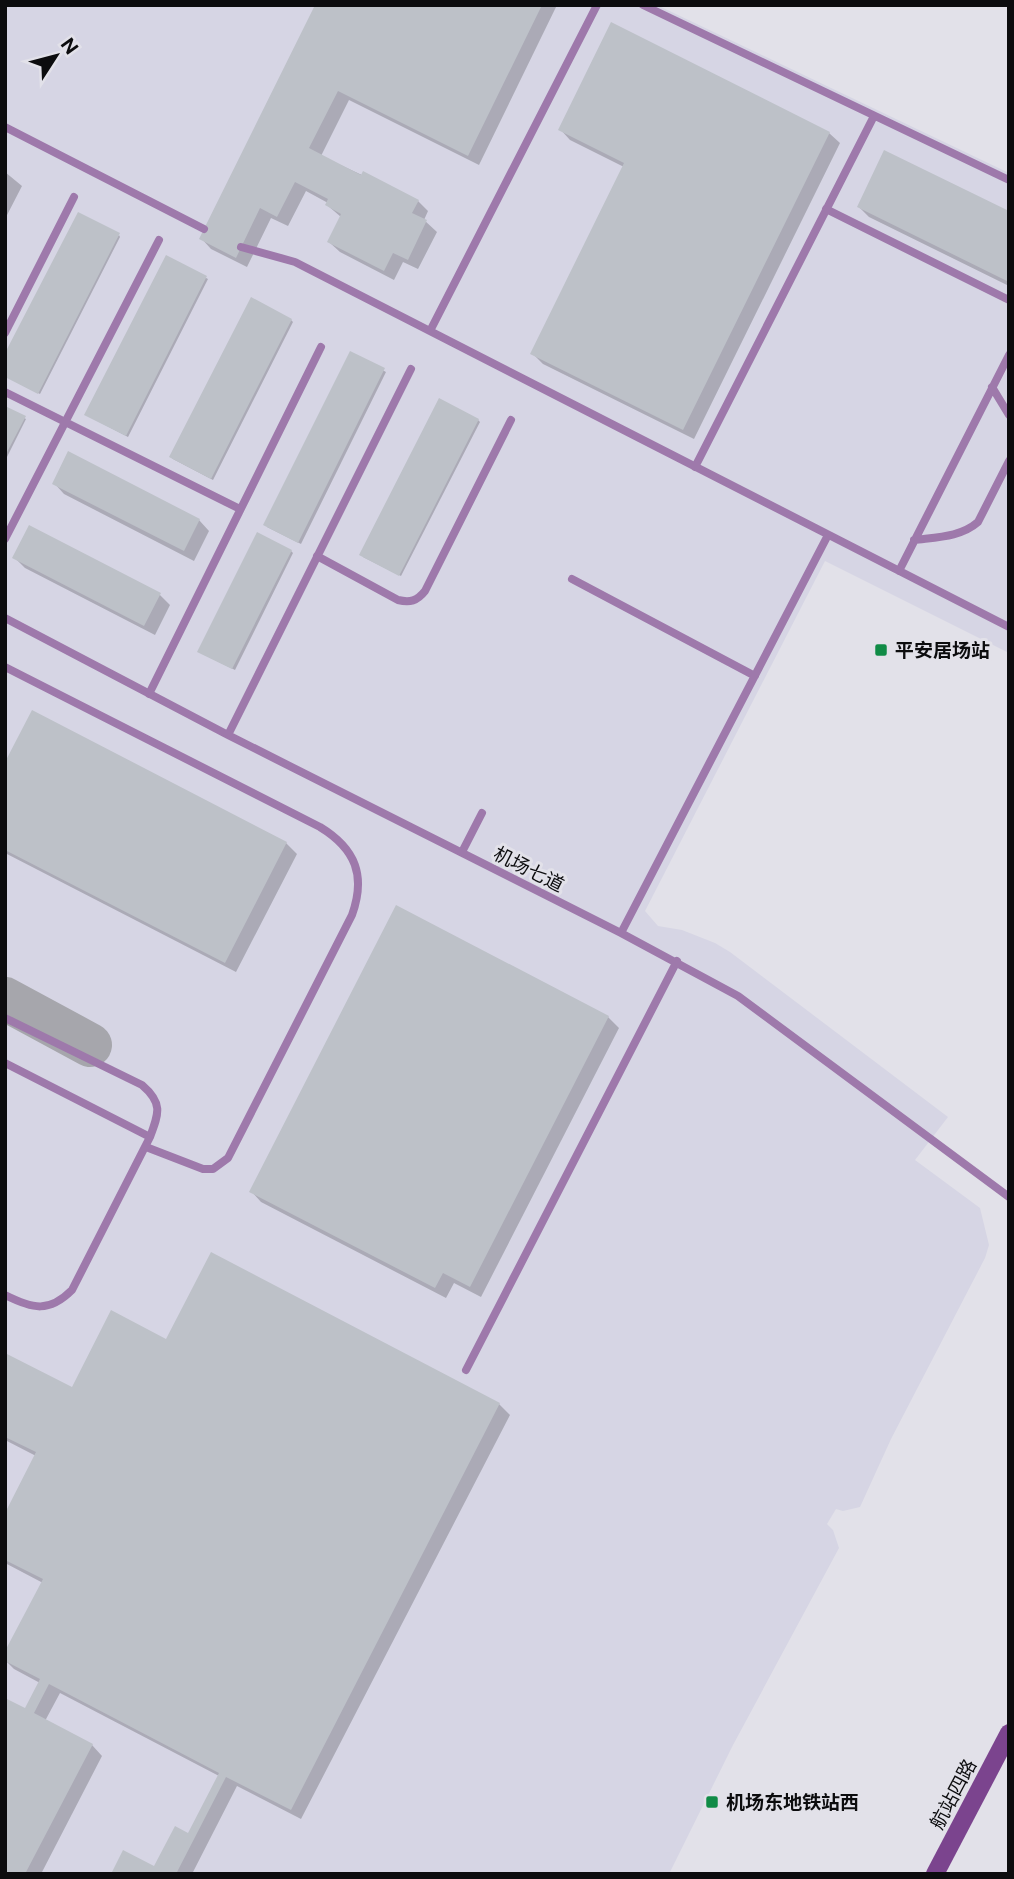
<svg xmlns="http://www.w3.org/2000/svg" width="1014" height="1879" font-family="'Public Sans','Noto Sans SC',sans-serif">
	<style>
		.built { fill: #d6d5e4 }
		.shadow { fill: #0003 }
		.lines { fill: none; stroke-linecap: round; stroke-linejoin: round }
		.taxiway { stroke: #a6a6ac; stroke-width: 44 }
		.building { fill: #bdc1c8 }
		.service { stroke: #9e79ab; stroke-width: 8 }
		.secondary { stroke: #7b448e; stroke-width: 18 }
		.poi-dot { fill: #108b46; stroke: #e2e1e9; stroke-width: 2.5 }
		.labels { text-anchor: middle; dominant-baseline: central; stroke-width: 6; stroke-linejoin: round; paint-order: stroke }
		.poi-label { font-size: 19px; font-weight: bold; fill: #0c0c0e; stroke: #e2e1e9; text-anchor: start }
		.street-label { font-size: 19px; fill: #0c0c0e; stroke: #e2e1e9 }
	</style>
	<rect width="100%" height="100%" fill="#e2e1e9"/>
	<!-- built -->
	<path class="built" d="M5 5H657L1009 173V653L825 561 645 911 658 926 682 930 715 943 730 952 948 1117 915 1160 980 1208 989 1245 985 1258 891 1439 860 1507 843 1511 836 1509 827 1524 833 1530 839 1548 733 1745 669 1874H5Z"/>
	<!-- shadow -->
	<path class="shadow" d="M317 5H557L479 165 349 100 321 156 418 201 428 211 424 220 437 232 418 269 403 262 394 280 340 252 329 242 341 217 327 205 328 203 306 191 288 226 271 218 247 267 211 249 201 238Z
		M560 129 829 133 840 143 694 439 543 364 532 353 624 167 570 140Z
		M5 172 22 186 5 219Z
		M859 207 1009 213V286L869 217Z
		M119 235 120 237 40 394 5 376Z
		M166 257 208 279 128 437 88 416Z
		M291 320 293 322 213 480 173 459 171 457Z
		M351 353 386 372 301 544 267 527Z
		M5 408 26 419 5 461Z
		M478 420 480 422 401 576 363 557Z
		M54 483 199 520 209 531 194 561 64 494Z
		M291 551 293 553 235 670 201 653Z
		M14 557 159 594 170 605 155 635 25 568Z
		M5 766 286 843 297 854 236 972 5 853Z
		M608 1017 619 1028 481 1297 454 1283 446 1298 261 1202 251 1191Z
		M167 1341 499 1404 510 1415 301 1819 237 1786 192 1874H113L155 1868 188 1835 219 1776 60 1693 45 1721 92 1745 102 1756 41 1874H5L25 1711 40 1683 14 1669 5 1660 43 1583 5 1563V1517L36 1456 5 1440V1355L72 1390Z"/>
	<g class="lines">
		<!-- taxiway -->
		<path class="taxiway" d="M5 999 90 1045"/>
	</g>
	<!-- building -->
	<path class="building" d="M315 5H542L468 156 338 91 309 148 361 175 363 171 419 200 412 213 427 220 408 260 393 253 384 271 327 242 341 214 325 205 328 199 295 182 277 217 260 208 236 258 199 239Z
		M611 22 830 132 683 430 530 354 624 163 558 130Z
		M884 150 1009 211V282L857 207Z
		M78 212 120 233 38 394 5 377V353Z
		M166 255 207 276 126 436 84 415Z
		M251 297 292 319 211 479 169 457Z
		M350 351 385 368 298 543 263 525Z
		M439 398 479 419 399 576 359 555Z
		M5 406 26 416 5 456Z
		M68 451 200 519 184 551 52 484Z
		M29 525 161 593 144 626 12 558Z
		M257 532 292 550 232 669 197 652Z
		M32 710 287 842 225 963 5 850V762Z
		M396 905 609 1016 470 1287 443 1273 435 1288 249 1192Z
		M211 1252 500 1403 291 1810 226 1777 176 1874H111L123 1850 154 1866 175 1826 188 1833 219 1773 49 1684 34 1713 93 1744 25 1874H5V1698L25 1708 40 1679 5 1661V1651L43 1579 5 1560V1513L36 1452 5 1437V1353L72 1387 111 1310 166 1339Z"/>
	<g class="lines">
		<!-- service -->
		<path class="service" d="M643 5 1009 180
			M5 127 204 229
			M826 209 1009 300
			M241 247 295 262 1009 627
			M430 331 597 5
			M5 333 74 197
			M992 387 1009 415
			M5 392 240 509
			M695 467 874 116
			M5 539 159 240
			M914 540C937 537 961 537 978 522L1009 461
			M317 556 398 600C410 603 417 601 425 591L511 420
			M899 571 1009 355
			M572 579 755 676
			M5 618 228 735 621 933 738 996 1009 1197
			M5 667 320 827C356 849 366 876 352 915L228 1158 213 1169H203L146 1147
			M149 694 321 347
			M228 735 411 369
			M462 852 482 813
			M621 933 828 535
			M5 1018 142 1085C163 1103 159 1113 150 1137L72 1290C49 1313 33 1309 5 1295
			M5 1063 150 1137
			M466 1370 677 961"/>
		<!-- secondary -->
		<path class="secondary" d="M935 1874 1009 1733"/>
	</g>
	<!-- markers -->
	<g class="poi-dot">
		<rect x="874" y="643" width="14" height="14" rx="3.5"/>
		<rect x="705" y="1795" width="14" height="14" rx="3.5"/>
	</g>
	<g class="labels">
		<!-- poi labels -->
		<g class="poi-label">
			<text x="895" y="650">平安居场站</text>
			<text x="726" y="1802">机场东地铁站西</text>
		</g>
		<!-- street labels -->
		<g class="street-label">
			<text transform="translate(529 869) rotate(27)">机场七道</text>
			<text transform="translate(953 1794) rotate(-62)">航站四路</text>
		</g>
	</g>
	<!-- border -->
	<rect width="1014" height="1879" fill="none" stroke="#0c0c0e" stroke-width="14"/>
	<!-- north arrow -->
	<g transform="translate(56 56) rotate(54)" stroke="#e2e1e9" stroke-width="5" paint-order="stroke">
	<path d="M0-5L12 26L0 18L-12 26Z" fill="#0c0c0e"/>
	<text y="-10" font-size="19" font-weight="bold" text-anchor="middle" fill="#0c0c0e">N</text>
	</g>
</svg>
